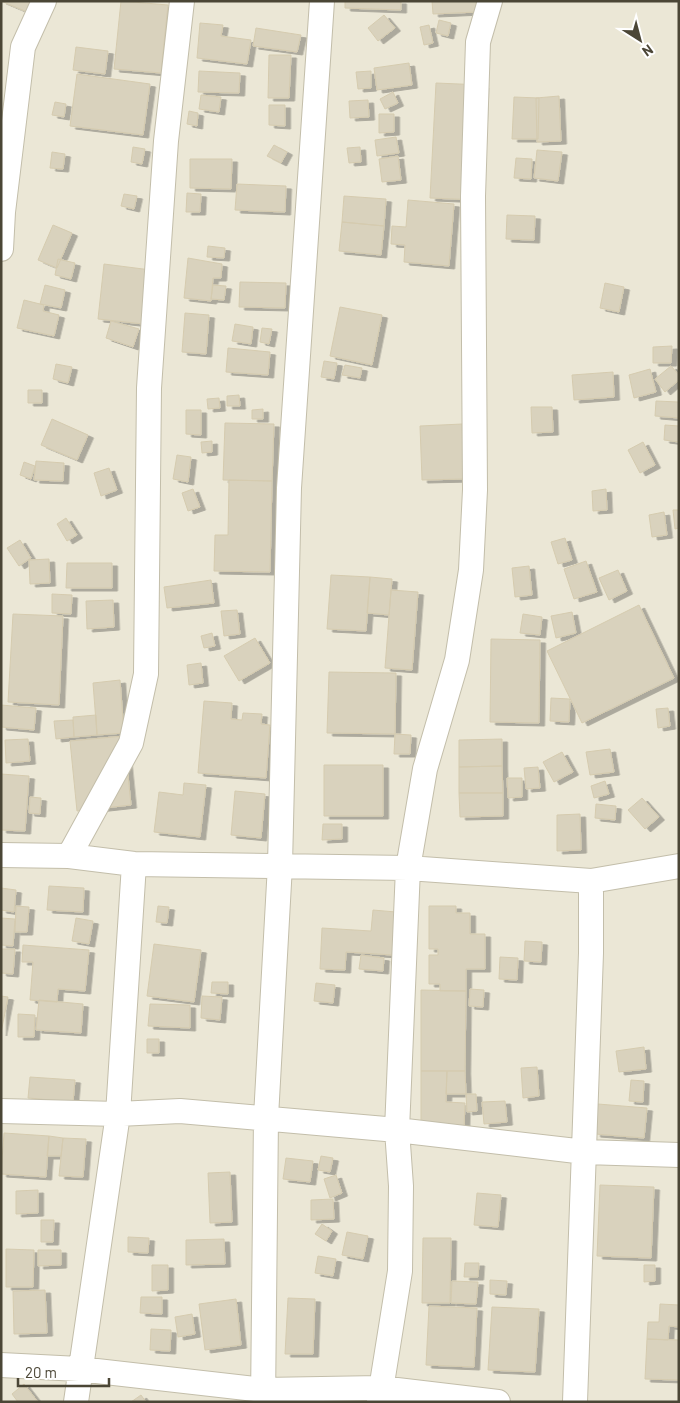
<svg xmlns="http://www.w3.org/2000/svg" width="680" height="1403" font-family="Barlow,sans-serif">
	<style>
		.residential { fill: #ebe7d6 }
		.building { fill: #d9d2bd; stroke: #d5cbaf; filter: url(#shadow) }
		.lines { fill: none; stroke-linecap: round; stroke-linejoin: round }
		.street-casing { stroke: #c3beaa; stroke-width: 26 }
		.street { stroke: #fff; stroke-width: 24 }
	</style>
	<defs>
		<filter id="shadow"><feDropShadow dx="5.5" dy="3" stdDeviation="0" flood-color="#0004"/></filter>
	</defs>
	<rect width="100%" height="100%" fill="#f6f4e9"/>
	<!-- residential -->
	<path class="residential" d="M1 1H679V1402H1Z"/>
	<!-- building -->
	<path class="building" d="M1 1H37L32 14Z
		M121 1 168 5 161 73 114 69Z
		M345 1H401V10L345 8Z
		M432 1H476L477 12 433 14Z
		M384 15 395 28 378 41 368 28Z
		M439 20 451 23 448 36 436 33Z
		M200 23 223 25 221 36 251 40 247 64 197 58Z
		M429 25 433 43 424 45 420 27Z
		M256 28 301 35 297 52 253 46Z
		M76 47 108 51 105 74 73 70Z
		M269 55H291L289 98H268Z
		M409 63 412 85 377 90 374 68Z
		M199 71 240 73 239 93 198 92Z
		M371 71V88L358 89 356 72Z
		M77 74 150 84 143 135 70 126Z
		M436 83 483 85 478 200 430 198Z
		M393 92 398 103 385 109 380 99Z
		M201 95 221 97 219 112 199 109Z
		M559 96 561 141 537 142 536 98Z
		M514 97 539 98 538 139H512Z
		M368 100 369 117 350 118 349 101Z
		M55 102 66 104 64 117 52 115Z
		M269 105H285V126L269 125Z
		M189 111 198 113 197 126 187 124Z
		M379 114H394V132L379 133Z
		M396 137 399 153 377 156 375 140Z
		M274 145 287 152 281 163 267 156Z
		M133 147 145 149 142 164 131 162Z
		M360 147 361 162 349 163 347 148Z
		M537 150 562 152 558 181 534 178Z
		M52 152 65 154 63 169 50 168Z
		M398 156 401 180 382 182 379 159Z
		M516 158 532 159 531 179 514 178Z
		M190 159H232L231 189 190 188Z
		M237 184 286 186 285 212 235 210Z
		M187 193 201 194 200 212H186Z
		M124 194 137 196 134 209 121 206Z
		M344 196 386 199 384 226 342 222Z
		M408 200 454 204 449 266 404 262 405 245 391 244 392 226 406 227Z
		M507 215 535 216 534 240 506 239Z
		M342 222 384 226 381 255 339 251Z
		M53 225 72 233 57 268 38 260Z
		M208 246 225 248 224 258 207 257Z
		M188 258 222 264 221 278H213L211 301 184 298Z
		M58 259 75 263 71 279 55 275Z
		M104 264 159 271 153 325 98 319Z
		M240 282 286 283 285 308 239 307Z
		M605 283 624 287 619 312 600 308Z
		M45 285 65 290 61 308 40 304Z
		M213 285 226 286 224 300 211 299Z
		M24 300 44 305 43 311 59 315 54 336 17 328Z
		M340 307 382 315 372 365 330 356Z
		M185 313 209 315 206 354 182 352Z
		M111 321 139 329 133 347 106 338Z
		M235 324 253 327 251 344 232 341Z
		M262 328 272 329 269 344 260 342Z
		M672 346 671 363H653V347Z
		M228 348 270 352 268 375 226 372Z
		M324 361 337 363 334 379 321 377Z
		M56 364 72 367 68 383 53 379Z
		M345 365 362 368 360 378 342 375Z
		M671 366 679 375V380L665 392 655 379Z
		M650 369 656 392 634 398 629 375Z
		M613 372 614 397 574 400 572 375Z
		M28 390H42V403H28Z
		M239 395 240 406H227V396Z
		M219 398 220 408 208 409 207 399Z
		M656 401 679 402V418L655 416Z
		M531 407H552L553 432 532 433Z
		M263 409V419H252V410Z
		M186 410H201V435L186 434Z
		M52 419 88 435 77 460 41 445Z
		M225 423 274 424 272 481 223 480Z
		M462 424 464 479 422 480 420 426Z
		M665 425 679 426V442L664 440Z
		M212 441V452L202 453 201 442Z
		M643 442 655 465 640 473 628 450Z
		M177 455 191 457 188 482 173 479Z
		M36 461 64 463 63 481 34 480Z
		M24 462 35 466 31 479 20 475Z
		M109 468 117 490 101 496 94 473Z
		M229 480 272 481 270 572 214 571 215 535H228Z
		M193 489 200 507 188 511 182 493Z
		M606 489 607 510 593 511 592 491Z
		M673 510H679V528L675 529Z
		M664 512 667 535 652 537 649 515Z
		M66 518 77 535 67 541 57 524Z
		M565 538 572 560 558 564 551 542Z
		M20 540 31 558 19 566 7 548Z
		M49 559 50 583 30 584 29 560Z
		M586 561 597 592 574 599 564 569Z
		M67 563H112V588H66Z
		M529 566 532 595 515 597 512 568Z
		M618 570 627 591 609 600 599 578Z
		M331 575 370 577 366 631 327 629Z
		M370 577 392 579 389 615 367 613Z
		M211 580 214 603 167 608 164 587Z
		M391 590 418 592 412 670 385 668Z
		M52 594 72 595 71 614 52 613Z
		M113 600 114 627 87 629 86 601Z
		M639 605 674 678 582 723 547 651Z
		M237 610 240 634 224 636 221 611Z
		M572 612 576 633 556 638 551 616Z
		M13 614 63 616 59 705 8 702Z
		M523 614 542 617 540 635 520 633Z
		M212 633 215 646 204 648 201 636Z
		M255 638 270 663 239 681 224 656Z
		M491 639 540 640 539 723 490 722Z
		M201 663 203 683 189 685 187 665Z
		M329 672 396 673 395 734 327 733Z
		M120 680 124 733 97 735 93 683Z
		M551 698 570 699 569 722 550 721Z
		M204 701 232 703 231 719 242 720 243 713 262 714 261 724 270 725 266 778 198 773Z
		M1 705 36 708 34 730 1 727Z
		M668 708 670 726 658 728 656 709Z
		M96 715 97 735 74 737 73 717Z
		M73 720 74 737 56 739 54 721Z
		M395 734 411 735 410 754H394Z
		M124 736 131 805 77 811 70 741Z
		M28 739 30 761 6 763 5 740Z
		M502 739V766L459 767V740Z
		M610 749 614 772 590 775 586 752Z
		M562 752 573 772 554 782 543 762Z
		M324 765H383V816H324Z
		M502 766 503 793H459V767Z
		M538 767 540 788 526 789 524 768Z
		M1 774 29 776 25 831 1 830Z
		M507 778H522V797L508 798Z
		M605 781 609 794 594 798 591 786Z
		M184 783 206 785 200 837 154 832 159 792 183 795Z
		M235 791 265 794 261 838 231 835Z
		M459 793H503V816L460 817Z
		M30 797 41 798 40 814 29 813Z
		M642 798 659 817 645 829 628 810Z
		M596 804 616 806 615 820 595 818Z
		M580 814 581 850 557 851V815Z
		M323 824H342V839L322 840Z
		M49 886 84 888 83 912 47 910Z
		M1 888 16 890 14 912 1 910Z
		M16 906 29 907 27 932H15Z
		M158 906 169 907 167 923 156 922Z
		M429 906H456V913H470V934H485V969H466V991H440V984H429V955H438V949H429Z
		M373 910 396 912 393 955 346 952 345 970 320 969 322 928 371 931Z
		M1 918 15 919 13 946 1 945Z
		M76 918 93 921 89 944 72 941Z
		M525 941 542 942 541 962 524 961Z
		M154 944 201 950 194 1002 147 996Z
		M23 945 89 950 85 991 58 989 57 1002 30 1000 33 962H22Z
		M1 949H15L13 974 1 973Z
		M361 955 384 958 383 971 359 969Z
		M500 957 518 958 517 980 499 979Z
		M212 982H228V994L211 993Z
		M316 983 335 985 333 1003 314 1001Z
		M470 989 484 990 483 1007 469 1006Z
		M421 990 466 991 465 1071H421Z
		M1 996 8 997 1 1033Z
		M202 996 222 997 220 1020 201 1018Z
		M39 1000 83 1004 81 1033 36 1030Z
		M150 1004 190 1005V1028L148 1026Z
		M18 1014 35 1015 34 1037H18Z
		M147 1039H159V1053H147Z
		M644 1047 646 1069 619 1072 616 1051Z
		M537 1067 539 1096 523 1098 521 1068Z
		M421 1071H447L446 1102 465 1103 464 1128H421Z
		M447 1071H465L466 1094H446Z
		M30 1077 75 1080 73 1102 28 1098Z
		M631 1080 644 1081 643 1102 629 1101Z
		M466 1094H476L477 1111 467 1112Z
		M505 1101 507 1122 484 1124 482 1102Z
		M598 1104 647 1108 644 1138 595 1134Z
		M4 1133 49 1136 46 1177 1 1174Z
		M49 1136 63 1138 61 1156H47Z
		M63 1138 86 1139 83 1177 59 1176Z
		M321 1156 333 1158 330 1172 318 1170Z
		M286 1158 313 1161 310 1182 283 1179Z
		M230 1172 232 1222 210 1223 208 1173Z
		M336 1175 342 1193 330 1198 324 1179Z
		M600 1185 654 1187 651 1258 597 1256Z
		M38 1190V1213L16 1214V1191Z
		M477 1193 501 1195 498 1227 474 1225Z
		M333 1199 334 1219 311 1220V1200Z
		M41 1220H54L53 1242H41Z
		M322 1224 332 1231 326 1241 315 1234Z
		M347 1232 368 1236 363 1259 342 1255Z
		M128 1237 149 1238 148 1253 128 1252Z
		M423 1238H451L450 1303H422Z
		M224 1239 225 1264 186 1265V1240Z
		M6 1249 34 1250 33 1287H6Z
		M38 1250H61V1265L38 1266Z
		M318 1256 336 1259 333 1276 315 1273Z
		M465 1263H479L478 1277H464Z
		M152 1265H168V1290L152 1291Z
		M644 1265H655V1281L644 1282Z
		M490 1280 507 1281 506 1295 490 1294Z
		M452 1281 478 1282 476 1304 451 1303Z
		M45 1290 47 1333 14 1334 13 1291Z
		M141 1297H162V1314L140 1313Z
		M288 1298 315 1299 313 1354H285Z
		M236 1299 241 1345 205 1350 199 1304Z
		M660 1304 679 1305V1327L669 1326 668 1340 647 1339 648 1322H659Z
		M429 1306 477 1308 474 1367 426 1365Z
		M492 1307 539 1309 535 1372 488 1370Z
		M192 1314 195 1334 178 1337 175 1317Z
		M151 1329 171 1330 170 1351 150 1350Z
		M647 1339 679 1340V1380L645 1379Z
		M24 1384 38 1402H18L12 1394Z
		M141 1395 146 1402H131Z"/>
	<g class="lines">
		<!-- street casing -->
		<g class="street-casing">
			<path id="street" d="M1 249 3 212 23 47 44 1
				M1 855 69 856 134 864 408 868 591 881 679 866
				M69 856 131 743 146 674 149 388 166 141 182 1
				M1 1111 118 1114 180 1111 397 1130 585 1152 679 1155
				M1 1365 79 1369 263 1390 380 1388 498 1402
				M76 1402 118 1114 134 864
				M263 1402 266 1117 280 865 289 488 322 1
				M379 1402 400 1271 401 1186 397 1130 408 868 425 769 457 660 471 570 475 490 473 196 478 42 490 1
				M575 1402 591 953V881"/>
		</g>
		<!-- street -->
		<use href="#street" class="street"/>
	</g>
	<!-- border -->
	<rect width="680" height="1403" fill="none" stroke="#4b4636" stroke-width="5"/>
	<!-- north arrow -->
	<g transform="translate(640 40) rotate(144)" stroke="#ffffff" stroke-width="4" paint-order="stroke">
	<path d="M0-4L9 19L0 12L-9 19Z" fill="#4b4636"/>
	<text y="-8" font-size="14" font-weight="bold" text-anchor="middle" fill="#4b4636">N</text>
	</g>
	<!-- scale -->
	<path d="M18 1378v8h91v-8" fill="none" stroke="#4b4636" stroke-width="2.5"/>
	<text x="25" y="1378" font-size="15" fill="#4b4636" stroke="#ffffff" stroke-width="4" paint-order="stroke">20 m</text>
</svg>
